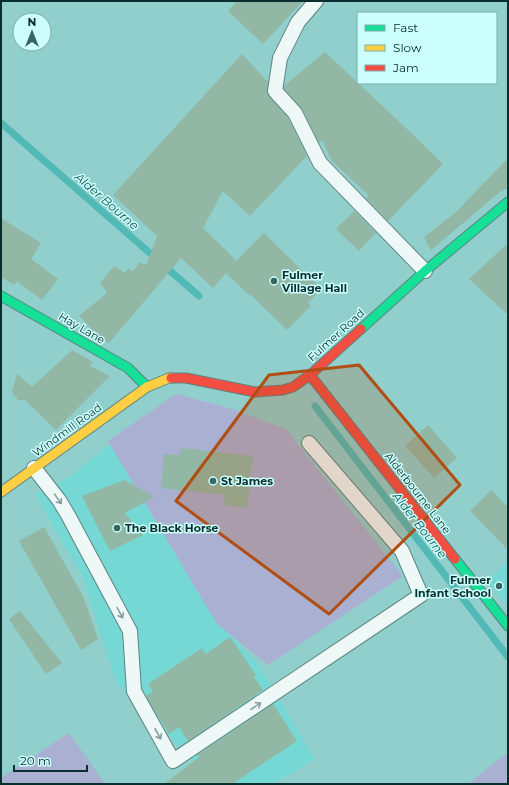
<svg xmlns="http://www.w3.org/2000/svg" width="509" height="785" font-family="Montserrat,sans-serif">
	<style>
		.built { fill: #75d8d4 }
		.green { fill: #a9b0d1 }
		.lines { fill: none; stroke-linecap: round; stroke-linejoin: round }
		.stream { stroke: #51b9b6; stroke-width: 7 }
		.building { fill: #92b7a4 }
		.lane-casing { stroke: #5c8482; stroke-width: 16 }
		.fast-casing { stroke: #5c8482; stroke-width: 11 }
		.slow-casing { stroke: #5c8482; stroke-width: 11 }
		.jam-casing { stroke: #5c8482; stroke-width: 11 }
		.lane { stroke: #eef8f7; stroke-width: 14 }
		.fast { stroke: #16e098; stroke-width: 9 }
		.slow { stroke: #ffcf43; stroke-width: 9 }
		.jam { stroke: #f24e42; stroke-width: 9 }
		.oneway { stroke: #869d9c }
		.marked { fill: #b04e14; fill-opacity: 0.2; stroke: #b04e14; stroke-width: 3; stroke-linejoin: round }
		.poi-dot { fill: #386665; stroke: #ccfffc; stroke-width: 1.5 }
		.labels { text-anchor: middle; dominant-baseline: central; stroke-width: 3; stroke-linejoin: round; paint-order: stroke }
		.poi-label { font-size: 11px; font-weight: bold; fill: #082e2d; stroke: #ccfffc; text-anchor: start }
		.street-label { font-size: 11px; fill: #082e2d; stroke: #ccfffc }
		.water-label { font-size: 12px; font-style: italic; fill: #0e5351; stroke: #ccfffc }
	</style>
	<rect width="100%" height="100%" fill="#91cfcc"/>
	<!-- built -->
	<path class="built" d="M110 444 211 614 260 667 315 759 274 784H216L116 682 83 578 35 494 68 478Z
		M508 560V605L495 591 487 581Z"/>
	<!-- green -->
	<path class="green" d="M176 394 229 408 286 429 403 576 268 665 217 624 108 441Z
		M69 733 105 784H1V778Z
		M508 752V784H468Z"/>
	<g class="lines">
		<!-- stream -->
		<path class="stream" d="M1 123 199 296
			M315 406 508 657"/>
	</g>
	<!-- building -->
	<path class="building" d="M237 1H303L263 44 228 11Z
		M325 52 408 130 443 164 388 221 366 198 369 196 332 161 322 140 319 143 302 109 284 88 285 85Z
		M242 54 268 82 267 94 288 118 307 156 250 216 223 191 203 228 236 260 233 264 264 233 321 289 308 303 311 306 287 330 251 295 250 296 226 273 213 288 181 258 109 343 91 333 93 330 79 316 107 293 100 283 114 266 125 273 128 269 133 271 140 262 146 265 157 236 113 195Z
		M508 158V188L500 192 431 250 427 244V243L424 237 456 212Z
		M354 211 376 233 359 251 336 229Z
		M1 218 41 243 31 259 58 279 42 300 17 281 14 285 1 277Z
		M508 243V315L469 279Z
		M72 350 93 362 90 366 110 376 56 430 25 400H18L12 392 17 374 32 387Z
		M428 425 457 458 434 478 405 446Z
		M181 448 253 456 247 508 224 505 225 495 161 488 164 454 180 455Z
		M125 480 154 497 125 513 143 535 110 551 82 496Z
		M491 490 508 507V550L470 511Z
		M44 527 83 596 98 639 81 650 19 541Z
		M20 611 62 663 46 674 9 619Z
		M230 637 256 675 254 677 263 690 188 741 179 727 169 734 159 718 146 696 153 691 148 684 202 648 206 654Z
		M273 704 297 741 232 784H164L199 757 197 755Z"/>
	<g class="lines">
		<!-- lane casing -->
		<g class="lane-casing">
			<path id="lane" d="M316 1 298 22 280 58 275 91 295 113 320 163 425 271
				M34 468 59 500 68 515 130 631 134 691 173 761 421 595 402 551 309 443"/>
		</g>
		<!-- fast casing -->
		<g class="fast-casing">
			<path id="fast" d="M1 296 128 368 147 387
				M361 329 425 271 508 202
				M455 559 508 626"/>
		</g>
		<!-- slow casing -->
		<g class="slow-casing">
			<path id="slow" d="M1 492 147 387 169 378H171"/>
		</g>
		<!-- jam casing -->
		<g class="jam-casing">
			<path id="jam" d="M310 375 455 559
				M171 378H186L255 392 283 390 293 387 310 375 361 329"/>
		</g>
		<!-- lane -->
		<use href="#lane" class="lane"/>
		<!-- fast -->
		<use href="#fast" class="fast"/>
		<!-- slow -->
		<use href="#slow" class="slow"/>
		<!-- jam -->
		<use href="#jam" class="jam"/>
	</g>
	<!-- one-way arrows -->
	<defs><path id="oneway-shaft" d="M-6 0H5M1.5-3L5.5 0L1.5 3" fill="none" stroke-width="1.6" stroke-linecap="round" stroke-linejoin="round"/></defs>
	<g class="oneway">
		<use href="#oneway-shaft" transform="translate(58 499) rotate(55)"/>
		<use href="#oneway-shaft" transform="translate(120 613) rotate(62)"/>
		<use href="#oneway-shaft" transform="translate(256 706) rotate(-34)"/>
		<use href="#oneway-shaft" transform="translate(158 734) rotate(61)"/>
	</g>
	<!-- marked area -->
	<path class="marked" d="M359 365 460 485 329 614 176 501 269 375Z"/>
	<!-- markers -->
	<g class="poi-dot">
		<circle cx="274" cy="281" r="4"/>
		<circle cx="213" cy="481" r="4"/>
		<circle cx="117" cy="528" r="4"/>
		<circle cx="499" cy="586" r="4"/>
	</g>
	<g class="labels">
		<!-- poi labels -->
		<g class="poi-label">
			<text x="282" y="275">Fulmer<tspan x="282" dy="13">Village Hall</tspan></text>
			<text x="221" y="481">St James</text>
			<text x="125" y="528">The Black Horse</text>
			<text x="491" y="580" text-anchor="end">Fulmer<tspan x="491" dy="13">Infant School</tspan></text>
		</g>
		<!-- street labels -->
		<g class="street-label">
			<text transform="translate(82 328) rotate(30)">Hay Lane</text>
			<text transform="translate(336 335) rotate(-42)">Fulmer Road</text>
			<text transform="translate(67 430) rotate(-36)">Windmill Road</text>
			<text transform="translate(418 493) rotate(52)">Alderbourne Lane</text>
		</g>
		<!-- water labels -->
		<g class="water-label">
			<text transform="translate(107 201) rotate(41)">Alder Bourne</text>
			<text transform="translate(420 525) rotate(52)">Alder Bourne</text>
		</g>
	</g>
	<!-- border -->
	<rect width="509" height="785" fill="none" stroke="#082e2d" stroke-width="4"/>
	<!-- legend -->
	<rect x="357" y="12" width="140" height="72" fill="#ccfffc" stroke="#7eaba9"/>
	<rect x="365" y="25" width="20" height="6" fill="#16e098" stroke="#7eaba9"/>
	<text x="393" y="32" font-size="12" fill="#082e2d">Fast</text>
	<rect x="365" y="45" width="20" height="6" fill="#ffcf43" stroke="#7eaba9"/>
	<text x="393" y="52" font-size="12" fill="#082e2d">Slow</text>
	<rect x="365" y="65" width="20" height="6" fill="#f24e42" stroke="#7eaba9"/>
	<text x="393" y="72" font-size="12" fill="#082e2d">Jam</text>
	<!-- north arrow -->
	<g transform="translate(32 32)"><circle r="19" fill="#ccfffc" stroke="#7eaba9"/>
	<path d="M0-3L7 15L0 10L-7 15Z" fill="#386665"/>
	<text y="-6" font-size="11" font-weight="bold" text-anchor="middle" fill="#082e2d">N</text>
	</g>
	<!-- scale -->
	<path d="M14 765v6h73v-6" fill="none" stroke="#082e2d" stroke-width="2"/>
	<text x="20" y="765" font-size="12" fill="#082e2d" stroke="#ccfffc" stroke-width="3" paint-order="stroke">20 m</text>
</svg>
